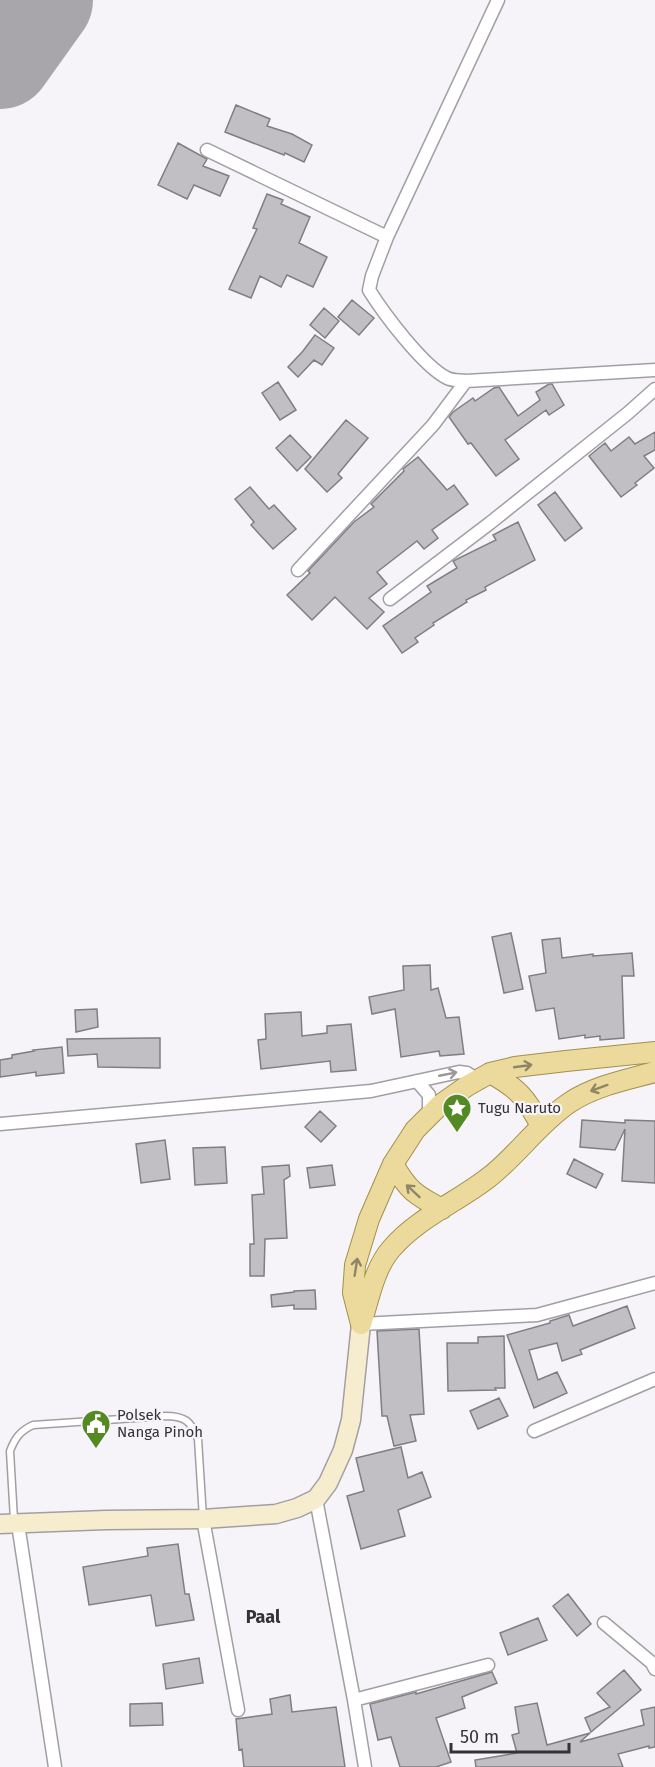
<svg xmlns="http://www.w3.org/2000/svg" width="655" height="1767" font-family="'Fira Sans',sans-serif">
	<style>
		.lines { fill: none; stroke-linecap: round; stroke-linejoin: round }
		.runway { stroke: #a8a6aa; stroke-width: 106 }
		.building { fill: #c1bfc4; stroke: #807e82; stroke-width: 1.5 }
		.lane-casing { stroke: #a19fa4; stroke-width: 9 }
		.street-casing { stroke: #a19fa4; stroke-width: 15 }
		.secondary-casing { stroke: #a19fa4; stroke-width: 21 }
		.primary-casing { stroke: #a2904c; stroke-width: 22 }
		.lane { stroke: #fff; stroke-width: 6 }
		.street { stroke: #fff; stroke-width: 12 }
		.secondary { stroke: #f5edcd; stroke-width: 18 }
		.primary { stroke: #ebda9b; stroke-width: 20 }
		.oneway { stroke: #8f8668 }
		.oneway2 { stroke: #99989a }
		.labels { text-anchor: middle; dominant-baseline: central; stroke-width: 4.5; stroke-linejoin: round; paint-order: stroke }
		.poi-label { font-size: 15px; fill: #333234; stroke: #f6f4f9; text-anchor: start }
		.quarter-label { font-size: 18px; font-weight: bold; fill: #333234; stroke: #f6f4f9 }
	</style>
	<rect width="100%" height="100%" fill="#f6f4f9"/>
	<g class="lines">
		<!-- runway -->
		<path class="runway" d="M0 56 40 0"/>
	</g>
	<!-- building -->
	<path class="building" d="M236 105 270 119 267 126 292 134 312 145 304 162 285 153 284 155 225 132Z
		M178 143 207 159 203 166 229 176 220 196 194 185 187 199 158 185Z
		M267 194 283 200 281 204 310 217 299 243 327 257 313 287 287 275 281 287 260 276 251 298 229 289 257 229 253 228Z
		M352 300 374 318 359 335 338 317Z
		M324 308 339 321 325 338 310 325Z
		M315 335 334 348 322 365 314 360 298 377 288 367 303 351Z
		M278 382 296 410 280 420 262 393Z
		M549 384H552L564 405 549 415 546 410 505 440 519 459 496 476 471 443 468 444 449 417 453 412 473 398 475 401 494 388 499 387 518 416 540 400 536 392Z
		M346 420 368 438 338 474 342 478 327 492 305 469Z
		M655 432V450L644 456 654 468 635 483 637 485 621 497 589 456 605 443 611 451 629 437 635 444Z
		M290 435 311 457 297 471 276 448Z
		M418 457 447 490 454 485 468 504 432 530 438 538 424 549 417 541 377 572 387 584 369 598 384 612 367 629 335 597 312 620 287 595 310 573 308 571 354 522 374 507 371 504 404 471 403 469Z
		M250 487 269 509 274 505 296 529 273 549 251 525 254 522 235 499Z
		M555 492 582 528 565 541 538 505Z
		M518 522 535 560 485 587 486 590 466 600 467 602 433 623 434 625 415 638 418 642 402 653 383 626 431 592 427 586 457 568 453 561 496 540 493 535Z
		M511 933 523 989 504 993 492 937Z
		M560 938 562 958 593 954V956L632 953 634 976H622L624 1038 600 1040V1036L585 1038V1035L559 1039 554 1008 536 1011 529 976 546 973 542 940Z
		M430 965 431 990 438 988 446 1018 459 1017 464 1054 440 1056 439 1051 401 1057 395 1009 372 1014 369 997 404 990 403 966Z
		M97 1009 98 1027 76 1032 75 1010Z
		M301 1012 302 1036 327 1033V1026L351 1024 356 1070 331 1072 330 1061 261 1069 258 1040 266 1039 265 1014Z
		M150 1038H160V1068L98 1067 97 1054 68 1056 67 1039Z
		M62 1047 64 1073 36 1076V1072L0 1077V1060L12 1058V1055L34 1051 33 1050Z
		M320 1111 336 1126 321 1142 305 1127Z
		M582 1120 625 1123V1120L655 1121V1183L622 1181 625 1129 615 1150 580 1147Z
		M165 1140 170 1179 141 1183 136 1144Z
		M225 1147 227 1183 195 1185 193 1148Z
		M574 1159 603 1174 596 1188 567 1174Z
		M289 1165 290 1176 284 1180 287 1238 265 1239 264 1276H250V1244H254L252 1195 264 1194 262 1167Z
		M332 1165 335 1185 310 1188 307 1168Z
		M315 1290 316 1309H294V1305L272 1307 271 1295 294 1292V1291Z
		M627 1306 635 1328 580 1350 582 1354 562 1361 557 1343 529 1350 538 1380 557 1372 567 1393 534 1408 507 1335 550 1323V1321L569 1315 573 1326Z
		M419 1329 424 1414 410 1415 416 1441 394 1446 387 1416H382L377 1331Z
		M504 1336 505 1388H495L496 1390 448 1391 447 1343H478V1337Z
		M499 1398 508 1416 478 1429 470 1411Z
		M401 1447 408 1478 422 1472 431 1497 398 1510 405 1536 361 1549 347 1496 364 1491 356 1458Z
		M178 1544 185 1594H189L194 1620 156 1626 151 1595 89 1605 83 1567 148 1556 147 1548Z
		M568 1594 591 1624 577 1636 553 1606Z
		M538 1618 547 1640 508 1655 500 1633Z
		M199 1658 203 1683 166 1689 163 1664Z
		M624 1670 641 1690 591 1732 585 1718 610 1707 597 1693Z
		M492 1672 497 1683 462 1697 465 1708 436 1718 451 1762 436 1767H400L391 1737 378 1740 370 1704 416 1692V1694Z
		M290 1695 292 1712 336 1707 345 1767H244L242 1749 239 1750 236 1719 272 1714 270 1699Z
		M162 1703 163 1725 130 1726V1704Z
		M537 1703 547 1745 590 1733 580 1742 644 1725 641 1710 655 1707V1747L649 1748V1746L618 1754 623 1767H476L475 1760 517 1753 512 1735 519 1733 515 1707Z"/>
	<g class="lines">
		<!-- lane casing -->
		<g class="lane-casing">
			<path id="lane" d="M14 1520 10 1451C15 1438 20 1431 33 1425L165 1416C185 1416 191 1421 198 1439L203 1518"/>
		</g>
		<!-- street casing -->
		<g class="street-casing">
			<path id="street" d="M498 0 387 237 372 276 369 290C384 314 423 366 447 378 453 381 460 380 466 381L655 370
				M207 150 387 237
				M298 570 433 425 466 381
				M390 599 490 523 628 413 655 389
				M417 1081 429 1095V1116
				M0 1124 371 1091 459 1072 467 1073 478 1080
				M361 1324 537 1315 655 1283
				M534 1431 655 1379
				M316 1499 354 1700 365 1767
				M203 1519 238 1710
				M18 1524 55 1767
				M604 1623 652 1663 655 1669
				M354 1700 488 1665"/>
		</g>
		<!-- secondary casing -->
		<g class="secondary-casing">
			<path id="secondary" d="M0 1524 106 1520 203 1519 276 1514 297 1508 316 1499 328 1483 343 1450 351 1420 361 1324"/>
		</g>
		<!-- primary casing -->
		<g class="primary-casing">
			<path id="primary" d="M490 1073C518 1088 527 1099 541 1126
				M393 1164C408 1190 415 1195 442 1209
				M361 1324 353 1293 355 1265 369 1219 393 1164 415 1130 440 1105 467 1086 490 1073 515 1067 566 1061 655 1052
				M361 1324C369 1299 374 1268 392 1248 418 1218 457 1202 488 1178 517 1156 538 1124 569 1103 594 1086 626 1080 655 1072"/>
		</g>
		<!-- lane -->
		<use href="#lane" class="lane"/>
		<!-- street -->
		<use href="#street" class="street"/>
		<!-- secondary -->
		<use href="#secondary" class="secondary"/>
		<!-- primary -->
		<use href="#primary" class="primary"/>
	</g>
	<!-- one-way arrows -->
	<defs><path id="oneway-shaft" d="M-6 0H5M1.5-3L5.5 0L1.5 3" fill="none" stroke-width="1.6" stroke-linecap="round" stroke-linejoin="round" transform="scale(1.5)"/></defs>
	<g class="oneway">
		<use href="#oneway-shaft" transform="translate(523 1066) rotate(-8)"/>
		<use href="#oneway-shaft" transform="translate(599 1088) rotate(160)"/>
		<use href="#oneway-shaft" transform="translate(413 1191) rotate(-137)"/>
		<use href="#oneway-shaft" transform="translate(356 1267) rotate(-81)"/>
	</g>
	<use class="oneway2" href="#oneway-shaft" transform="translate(448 1074) rotate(-11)"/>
	<!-- icons -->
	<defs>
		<g id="sight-pin" transform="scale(1.5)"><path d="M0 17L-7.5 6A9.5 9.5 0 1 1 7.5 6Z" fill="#538a24" stroke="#f6f4f9"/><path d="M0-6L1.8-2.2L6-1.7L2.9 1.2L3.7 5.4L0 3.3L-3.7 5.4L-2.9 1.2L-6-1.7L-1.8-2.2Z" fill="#fff"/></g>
		<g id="civic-pin" transform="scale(1.5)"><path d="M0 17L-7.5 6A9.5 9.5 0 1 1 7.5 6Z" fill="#538a24" stroke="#f6f4f9"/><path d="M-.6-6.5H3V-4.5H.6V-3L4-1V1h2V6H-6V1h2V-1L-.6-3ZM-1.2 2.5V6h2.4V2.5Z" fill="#fff"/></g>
	</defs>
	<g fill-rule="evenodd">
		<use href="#sight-pin" x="457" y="1108"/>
		<use href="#civic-pin" x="96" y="1424"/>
	</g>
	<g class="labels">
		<!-- poi labels -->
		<g class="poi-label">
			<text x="478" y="1108">Tugu Naruto</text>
			<text x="117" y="1415">Polsek<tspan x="117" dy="17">Nanga Pinoh</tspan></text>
		</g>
		<!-- quarter labels -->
		<g class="quarter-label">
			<text x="263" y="1617">Paal</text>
		</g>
	</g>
	<!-- scale -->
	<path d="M451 1743v9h118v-9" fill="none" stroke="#333234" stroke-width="3"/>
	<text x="460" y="1743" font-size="18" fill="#333234" stroke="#f6f4f9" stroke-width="4.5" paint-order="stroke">50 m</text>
</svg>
